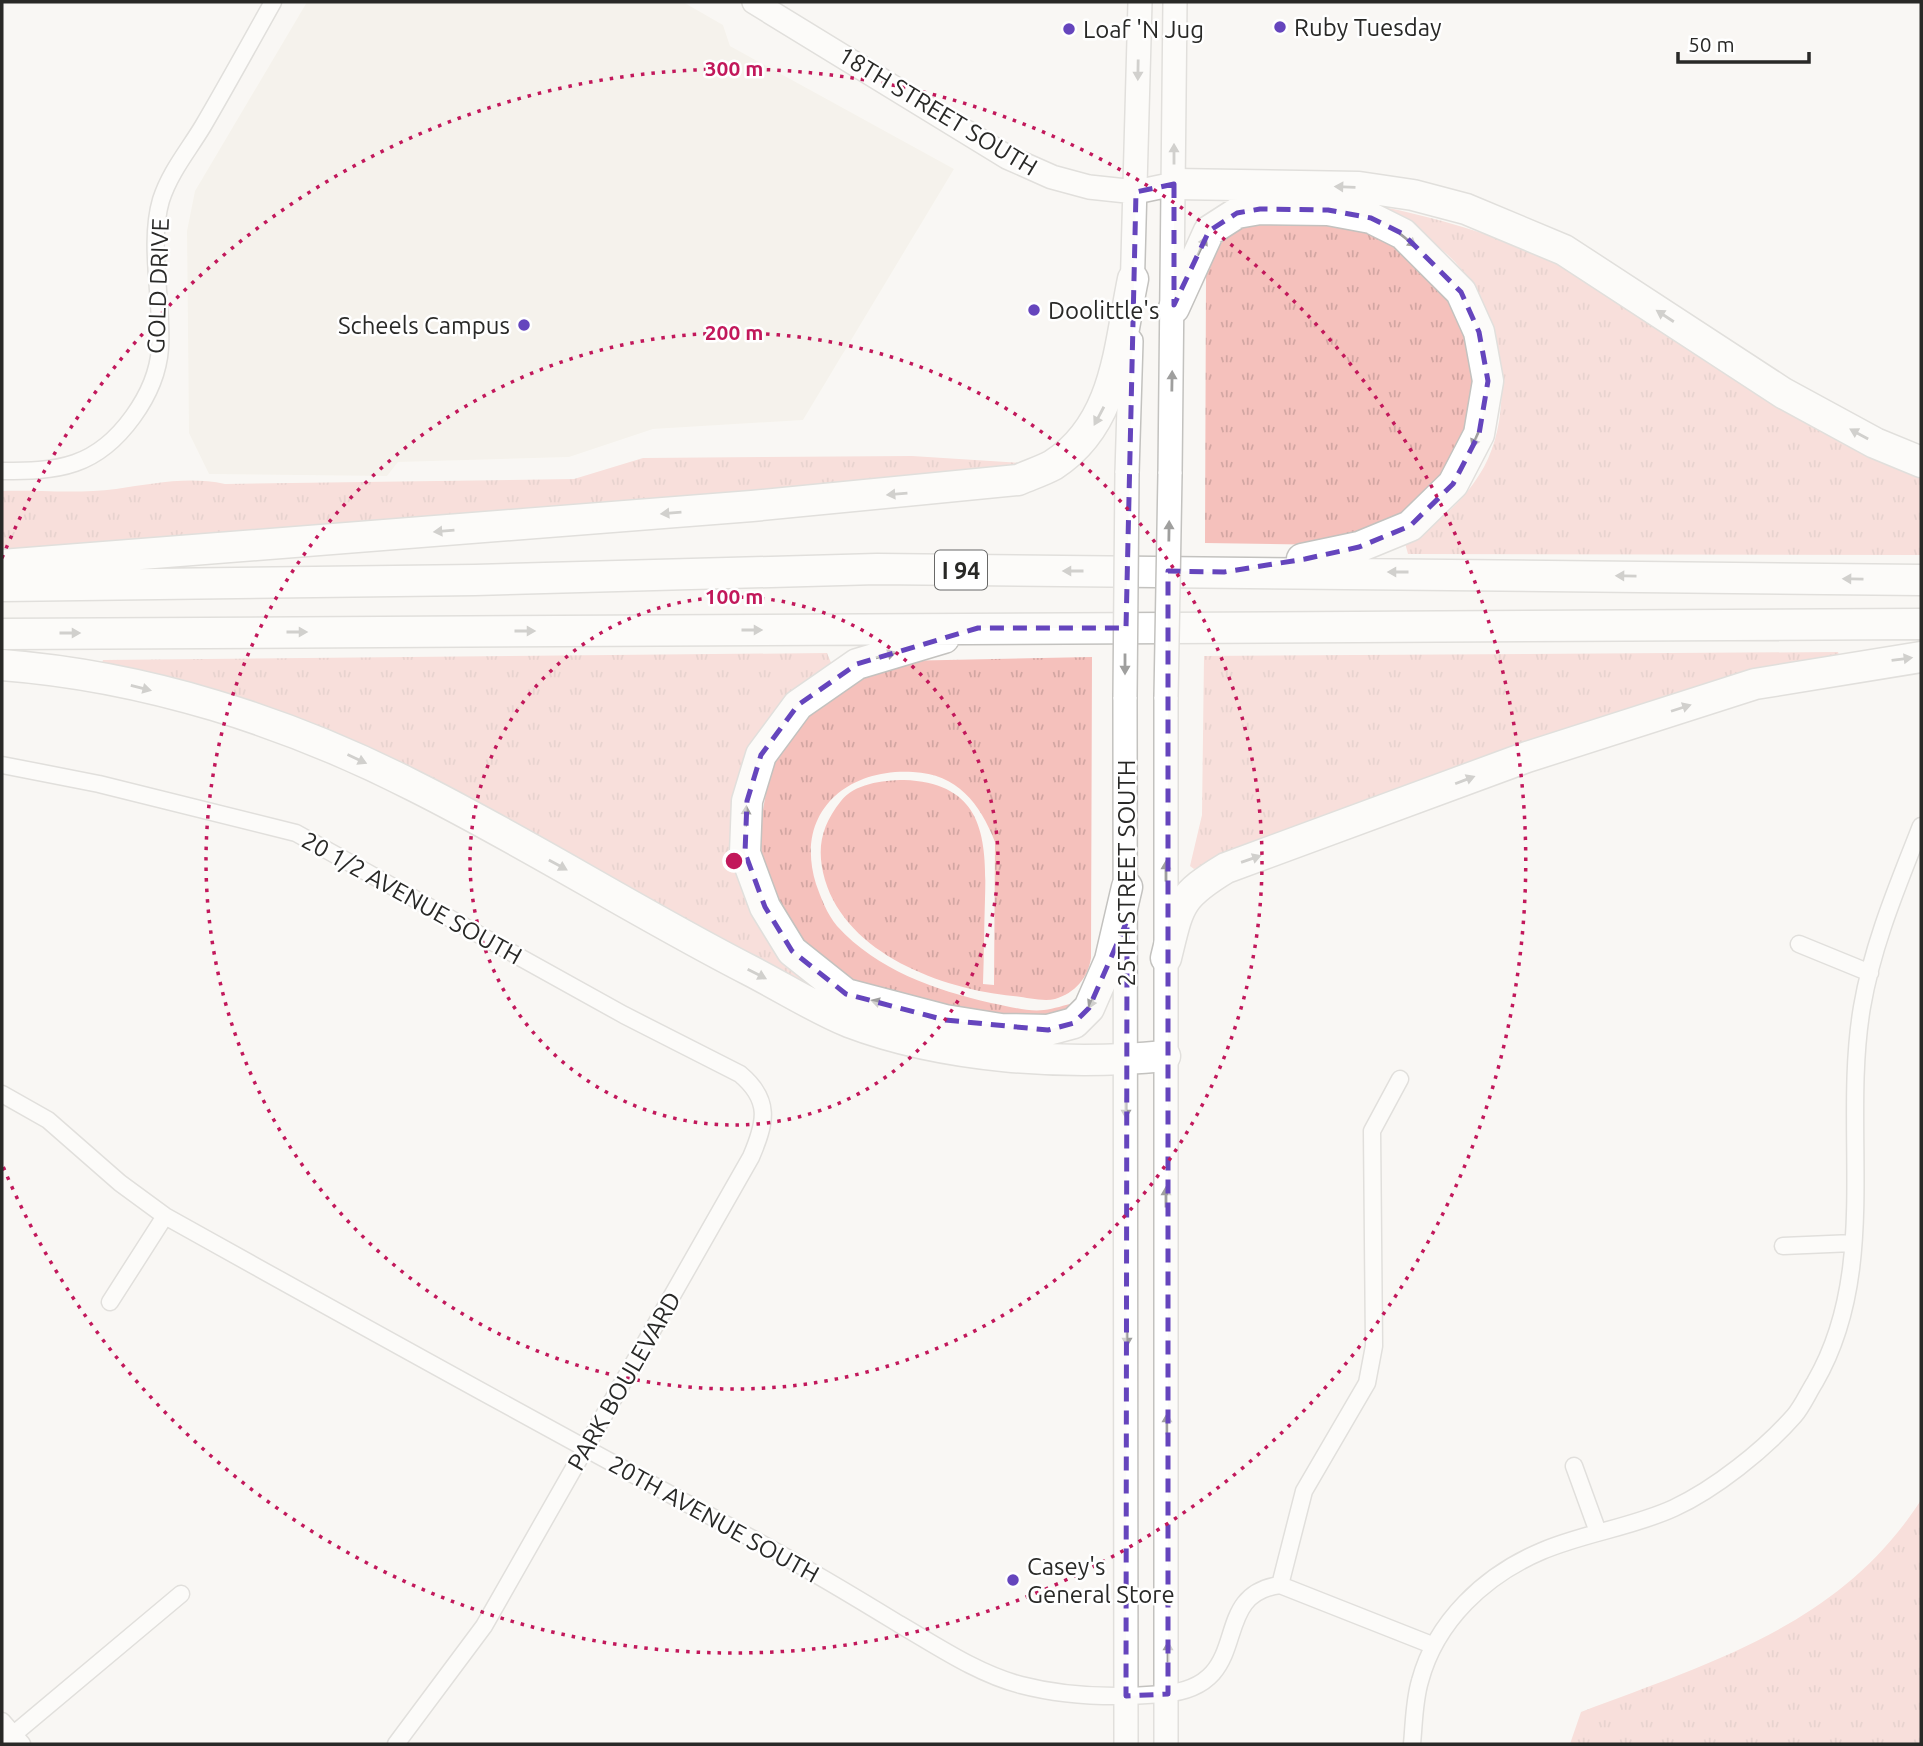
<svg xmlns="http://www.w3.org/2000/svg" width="1923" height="1746" font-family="Ubuntu,sans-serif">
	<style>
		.built { fill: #f0ece2 }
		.grass { fill: url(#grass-tufts) }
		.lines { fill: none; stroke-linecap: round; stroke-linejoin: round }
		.street-casing { stroke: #c3c2bf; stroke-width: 19 }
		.secondary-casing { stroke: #c3c2bf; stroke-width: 26 }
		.highway-casing { stroke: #c3c2bf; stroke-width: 33 }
		.street { stroke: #fff; stroke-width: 16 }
		.secondary { stroke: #fff; stroke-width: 23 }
		.highway { stroke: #fff; stroke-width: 30 }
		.secondary-bridge-casing { stroke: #c3c2bf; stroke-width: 26; stroke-linecap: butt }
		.secondary-bridge { stroke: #fff; stroke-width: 23 }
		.oneway { fill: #9f9f9e }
		.marked { fill: none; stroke: #6545bd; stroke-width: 5; stroke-dasharray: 14 9; stroke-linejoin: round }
		.ring { fill: none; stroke: #c2185b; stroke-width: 3.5; stroke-dasharray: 3.5 7 }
		.poi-dot { fill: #6545bd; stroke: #fff; stroke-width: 2.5 }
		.labels { text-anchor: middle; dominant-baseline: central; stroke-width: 5; stroke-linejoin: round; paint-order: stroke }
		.shield { fill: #fff; stroke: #696968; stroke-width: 2 }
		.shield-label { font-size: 23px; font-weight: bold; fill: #292927 }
		.poi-label { font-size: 24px; fill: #292927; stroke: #fff; text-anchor: start }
		.street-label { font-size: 24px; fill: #292927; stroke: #fff }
		.centre { fill: #c2185b; stroke: #fff; stroke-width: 3.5 }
		.ring-label { font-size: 21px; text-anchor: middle; font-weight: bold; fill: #c2185b; stroke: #fff; stroke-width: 5; stroke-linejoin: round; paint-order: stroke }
	</style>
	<defs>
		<pattern id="grass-tufts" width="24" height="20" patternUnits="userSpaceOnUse" patternTransform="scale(1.75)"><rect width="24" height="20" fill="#f5c1bc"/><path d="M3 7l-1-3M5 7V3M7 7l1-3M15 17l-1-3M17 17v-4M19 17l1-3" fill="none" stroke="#d2a6a2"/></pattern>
	</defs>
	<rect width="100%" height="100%" fill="#f9f7f4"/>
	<!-- built -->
	<path class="built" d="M307 2H683L723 25 730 46 954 169 803 420 653 429 569 457 398 462 387 476 209 474 189 433 187 231 195 191Z"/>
	<!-- grass -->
	<path class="grass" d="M1355 202C1431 214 1510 239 1579 272L1921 474V555L1408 554 1405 543C1436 526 1466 499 1484 467 1517 405 1501 313 1455 262 1428 233 1390 219 1355 202Z
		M1305 221 1376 233 1444 282 1478 367 1469 442 1407 518 1332 545 1205 543 1206 276C1223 218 1252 223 1305 221Z
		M912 456 1024 463 1017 474 2 557V491C39 490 79 494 116 489 153 484 187 476 225 484L574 479 643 458Z
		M1838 652 1841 661 1194 869 1190 866 1202 815 1204 656Z
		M827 653 832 665 737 820 821 988 815 995 494 819 99 672 103 660Z
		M1092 657 1091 958C1088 978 1075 993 1055 999 1043 1002 1025 997 1013 996 942 989 847 954 825 880 816 849 821 826 841 801 854 784 882 780 904 780 982 783 987 835 985 899 984 928 984 956 983 984L994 985 995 842C980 803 957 774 913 772 846 768 794 813 816 884 821 898 827 914 837 926 877 970 935 990 991 1003 1008 1006 1027 1012 1044 1010 1054 1009 1064 1005 1075 1003L1078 1008 1052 1021 906 1003 840 975 791 930 764 867 759 833 769 775 781 748 805 713 841 684 899 661Z
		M1921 1500V1744H1570L1581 1712C1712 1662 1841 1625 1921 1500Z"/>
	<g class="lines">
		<!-- street casing -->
		<g class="street-casing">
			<path id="street" d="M2 471C26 471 52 471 75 463 119 448 157 393 160 348 163 302 148 244 161 200 170 172 188 151 203 126 227 85 250 43 273 2
				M2 765 99 784 296 833 624 1015 740 1074C771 1100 766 1122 751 1157L484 1626 396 1744
				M1799 944 1870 973
				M2 1094 48 1120 120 1183 165 1216C364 1327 563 1437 764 1545 810 1570 855 1597 899 1624 937 1646 978 1674 1021 1685 1067 1697 1116 1698 1163 1694 1258 1686 1205 1595 1280 1585L1432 1645
				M1783 1246 1853 1243
				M110 1302 165 1216
				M1574 1466 1598 1532
				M1280 1585 1304 1491 1367 1383 1374 1346 1372 1131 1400 1079
				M2 1721 22 1744
				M2 1744 181 1594
				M1412 1744C1414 1724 1414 1701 1420 1681 1436 1621 1485 1575 1542 1551 1584 1533 1633 1527 1674 1508 1715 1489 1764 1450 1794 1416 1802 1407 1808 1393 1815 1382 1881 1268 1841 1131 1862 1007 1873 943 1898 885 1921 826"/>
		</g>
		<!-- secondary casing -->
		<g class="secondary-casing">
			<path id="secondary" d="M754 2 1007 157 1052 177 1089 187 1136 192 1174 184
				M1132 296 1140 2
				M1127 473 1131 341
				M1170 474 1175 2
				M1125 697 1126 1744
				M1166 697V1744"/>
		</g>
		<!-- highway casing -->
		<g class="highway-casing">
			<path id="highway" d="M1174 184 1359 187 1413 195 1466 209 1564 250 1783 393 1875 443 1921 462
				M1174 308 1209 231 1237 213 1260 209 1328 210 1371 218 1403 234 1461 292 1479 332 1488 381 1479 434 1453 484 1410 526 1359 547 1302 559
				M2 565 752 506 1018 480C1029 475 1042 471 1053 465 1117 424 1119 346 1133 279
				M2 586 475 580 877 569 1921 580
				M2 634 1921 624
				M944 638 857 664 798 705 761 755 747 801 745 853 765 907 792 951 846 994 945 1020 1001 1029 1048 1030 1074 1023 1089 1008 1110 960 1127 887
				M2 665C145 676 287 721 414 786 528 843 636 912 749 970 782 987 815 1008 849 1022 944 1058 1065 1066 1165 1056
				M1166 958C1179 905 1178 897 1226 868L1527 757 1755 684 1921 657"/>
		</g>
		<!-- street -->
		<use href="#street" class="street"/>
		<!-- secondary -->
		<use href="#secondary" class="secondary"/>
		<!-- highway -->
		<use href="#highway" class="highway"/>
		<!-- secondary-bridge casing -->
		<g class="secondary-bridge-casing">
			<path id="secondary-bridge" d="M1125 697 1127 473
				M1166 697 1170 474"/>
		</g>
		<!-- secondary-bridge -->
		<use href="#secondary-bridge" class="secondary-bridge"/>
	</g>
	<!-- one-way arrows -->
	<defs><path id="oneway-solid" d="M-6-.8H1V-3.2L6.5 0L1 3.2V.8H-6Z" transform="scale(1.75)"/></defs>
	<g class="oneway">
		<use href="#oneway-solid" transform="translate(1138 70) rotate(91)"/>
		<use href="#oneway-solid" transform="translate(1174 154) rotate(-90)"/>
		<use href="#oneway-solid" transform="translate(1345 187) rotate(-178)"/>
		<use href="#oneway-solid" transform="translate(1408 240) rotate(38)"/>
		<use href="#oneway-solid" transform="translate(1202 246) rotate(-65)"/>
		<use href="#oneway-solid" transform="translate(1665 316) rotate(-147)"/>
		<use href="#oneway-solid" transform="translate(1172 381) rotate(-89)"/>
		<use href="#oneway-solid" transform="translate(1099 416) rotate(118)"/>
		<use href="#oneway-solid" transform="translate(1859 434) rotate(-151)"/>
		<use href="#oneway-solid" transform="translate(1476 438) rotate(113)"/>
		<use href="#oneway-solid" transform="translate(897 494) rotate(175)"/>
		<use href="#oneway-solid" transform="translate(671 513) rotate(175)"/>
		<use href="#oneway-solid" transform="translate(444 531) rotate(175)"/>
		<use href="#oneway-solid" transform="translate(1169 531) rotate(-89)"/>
		<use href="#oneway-solid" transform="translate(1073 571) rotate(-180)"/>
		<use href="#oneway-solid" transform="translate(1398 572) rotate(-180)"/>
		<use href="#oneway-solid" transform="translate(1626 576) rotate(-179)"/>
		<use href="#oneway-solid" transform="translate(1853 579) rotate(-179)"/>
		<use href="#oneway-solid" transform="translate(752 630)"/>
		<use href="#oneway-solid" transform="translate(525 631)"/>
		<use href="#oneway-solid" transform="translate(297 632)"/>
		<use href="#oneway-solid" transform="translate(70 633)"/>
		<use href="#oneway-solid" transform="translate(886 655) rotate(-16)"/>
		<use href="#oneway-solid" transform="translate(1902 659) rotate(-7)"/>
		<use href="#oneway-solid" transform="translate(1125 664) rotate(90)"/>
		<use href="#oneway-solid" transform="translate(141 688) rotate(14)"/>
		<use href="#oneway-solid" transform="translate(1681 708) rotate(-18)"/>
		<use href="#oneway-solid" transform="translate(357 759) rotate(25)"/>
		<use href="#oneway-solid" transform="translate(1465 780) rotate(-21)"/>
		<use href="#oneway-solid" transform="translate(746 816) rotate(-88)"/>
		<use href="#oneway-solid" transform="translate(1251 859) rotate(-19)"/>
		<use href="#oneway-solid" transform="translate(558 865) rotate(29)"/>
		<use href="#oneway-solid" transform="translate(1166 871) rotate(-90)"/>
		<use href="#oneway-solid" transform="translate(757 974) rotate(27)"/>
		<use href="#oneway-solid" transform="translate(1093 999) rotate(115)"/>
		<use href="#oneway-solid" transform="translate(881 1003) rotate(-165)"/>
		<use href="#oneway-solid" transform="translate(1126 1108) rotate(90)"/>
		<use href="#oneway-solid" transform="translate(1166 1197) rotate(-90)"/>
		<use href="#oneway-solid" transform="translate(1127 1336) rotate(90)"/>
		<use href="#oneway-solid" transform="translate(1167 1424) rotate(-90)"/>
		<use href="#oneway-solid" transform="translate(1168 1652) rotate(-90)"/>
	</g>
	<!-- marked area -->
	<path d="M0 0H1923V1746H0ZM1174 184V305L1209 231 1237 213 1260 209 1328 210 1371 218 1403 234 1461 292 1479 332 1488 381 1479 434 1453 484 1410 526 1359 547 1305 559 1224 572 1168 571V1694L1126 1696 1127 921 1089 1008 1074 1023 1048 1030 945 1020 846 994 792 951 765 907 745 853 747 801 761 755 798 705 857 664 978 628H1126L1136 192Z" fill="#f9f7f4" fill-opacity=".55" fill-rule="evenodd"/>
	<path class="marked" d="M1174 184V305L1209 231 1237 213 1260 209 1328 210 1371 218 1403 234 1461 292 1479 332 1488 381 1479 434 1453 484 1410 526 1359 547 1305 559 1224 572 1168 571V1694L1126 1696 1127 921 1089 1008 1074 1023 1048 1030 945 1020 846 994 792 951 765 907 745 853 747 801 761 755 798 705 857 664 978 628H1126L1136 192Z"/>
	<!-- distance rings -->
	<g class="ring">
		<circle cx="734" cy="861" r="264"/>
		<circle cx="734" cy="861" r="528"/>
		<path d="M2 558A792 792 0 1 1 2 1164"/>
	</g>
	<!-- markers -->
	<g class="poi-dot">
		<circle cx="1280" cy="27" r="7"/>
		<circle cx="1069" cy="29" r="7"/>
		<circle cx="1034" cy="310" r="7"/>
		<circle cx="524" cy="325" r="7"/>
		<circle cx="1013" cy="1580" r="7"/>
	</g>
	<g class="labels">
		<!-- shield labels -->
		<rect class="shield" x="935" y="550.5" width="52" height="39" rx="5"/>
		<g class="shield-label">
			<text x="961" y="570">I 94</text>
		</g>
		<!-- poi labels -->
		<g class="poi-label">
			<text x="1294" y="27">Ruby Tuesday</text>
			<text x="1083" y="29">Loaf 'N Jug</text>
			<text x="1048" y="310">Doolittle's</text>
			<text x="510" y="325" text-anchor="end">Scheels Campus</text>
			<text x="1027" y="1566">Casey's<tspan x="1027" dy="28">General Store</tspan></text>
		</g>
		<!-- street labels -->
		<g class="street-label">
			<text transform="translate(938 111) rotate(31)">18TH STREET SOUTH</text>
			<text transform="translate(158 286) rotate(-88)">GOLD DRIVE</text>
			<text transform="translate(1126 873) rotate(-90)">25TH STREET SOUTH</text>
			<text transform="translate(412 898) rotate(29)">20 1/2 AVENUE SOUTH</text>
			<text transform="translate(624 1381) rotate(-60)">PARK BOULEVARD</text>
			<text transform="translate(714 1519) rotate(29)">20TH AVENUE SOUTH</text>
		</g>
	</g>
	<circle cx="734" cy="861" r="10" class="centre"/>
	<g class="ring-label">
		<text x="734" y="76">300 m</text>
		<text x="734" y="340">200 m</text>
		<text x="734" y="604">100 m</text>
	</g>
	<!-- border -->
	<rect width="1923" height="1746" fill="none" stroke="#292927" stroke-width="7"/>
	<!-- scale -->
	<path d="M1678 52v10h131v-10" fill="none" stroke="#292927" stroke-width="3.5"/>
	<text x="1688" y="52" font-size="21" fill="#292927" stroke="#ffffff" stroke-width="5" paint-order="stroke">50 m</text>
</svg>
